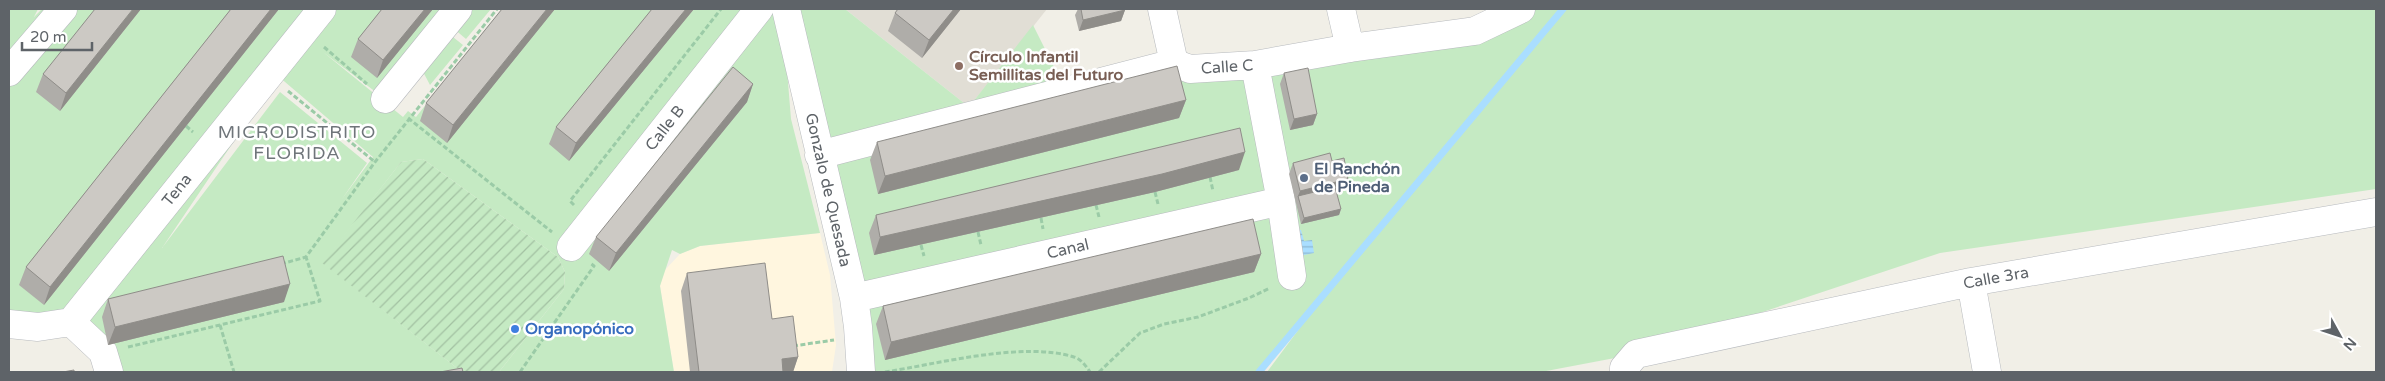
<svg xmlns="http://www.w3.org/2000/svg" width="2385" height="381" font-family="'Varela Round',sans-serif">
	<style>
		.commercial { fill: #fff6df }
		.education { fill: #e1ded5 }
		.green { fill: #c5eac3; fill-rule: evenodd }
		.garden { fill: url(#garden-furrows) }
		.water { fill: url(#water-rules) }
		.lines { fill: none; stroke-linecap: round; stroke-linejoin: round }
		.stream { stroke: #aadeff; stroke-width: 7 }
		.minor-casing { stroke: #b7babe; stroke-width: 29 }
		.path { stroke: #9bcba7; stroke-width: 3; stroke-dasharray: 5 2.5; stroke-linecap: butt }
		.minor { stroke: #fff; stroke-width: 28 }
		.wall { fill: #afada9 }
		.shaded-wall { fill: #8f8d89 }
		.building { fill: #ccc9c4; stroke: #8f8d89 }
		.education-dot { fill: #8d6e63; stroke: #fff; stroke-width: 2 }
		.service-dot { fill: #5c6f8a; stroke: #fff; stroke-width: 2 }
		.shop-dot { fill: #3f7fe0; stroke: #fff; stroke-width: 2 }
		.labels { text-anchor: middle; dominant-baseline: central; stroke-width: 5; stroke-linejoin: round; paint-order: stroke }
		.education-label { font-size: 16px; font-weight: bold; fill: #785e54; stroke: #fff; text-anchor: start }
		.street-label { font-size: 16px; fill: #5e6368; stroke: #fff }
		.service-label { font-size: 16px; font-weight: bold; fill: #4e5e75; stroke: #fff; text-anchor: start }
		.shop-label { font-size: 16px; font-weight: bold; fill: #366cbe; stroke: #fff; text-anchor: start }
		.neighbourhood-label { font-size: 18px; letter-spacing: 1px; fill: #6f757a; stroke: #fff }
	</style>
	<defs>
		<pattern id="garden-furrows" width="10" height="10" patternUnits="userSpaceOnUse" patternTransform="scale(1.25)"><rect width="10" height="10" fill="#c5eac3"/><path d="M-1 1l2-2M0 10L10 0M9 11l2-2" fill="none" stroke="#a3c1a2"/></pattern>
		<pattern id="water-rules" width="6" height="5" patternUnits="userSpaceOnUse" patternTransform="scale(1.25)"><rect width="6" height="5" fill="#aadeff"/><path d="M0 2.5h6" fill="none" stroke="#8eb8d2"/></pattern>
	</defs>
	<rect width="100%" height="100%" fill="#f1efe7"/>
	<!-- commercial -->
	<path class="commercial" d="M820 233 830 275 836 345 832 372H674L660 286 664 271 680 254 700 246Z"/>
	<!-- education -->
	<path class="education" d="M845 9H1047L969 107Z"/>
	<!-- green -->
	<path class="green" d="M9 9H38L34 17 42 9H458L385 99 323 52 403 117 408 111 416 117 502 9H782L791 119 820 233 700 246 680 254 672 250 660 286 674 372H499L564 289 565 272 558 257 423 159 401 162 323 263 462 372H109L71 322 9 324ZM278 76 373 157 342 199 367 163 280 92 162 248Z
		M468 9H491L466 39 453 28Z
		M798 9H845L969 107 1033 25 1062 83 1190 69 1521 9H2376V189L1940 253 1636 354 1541 372H1267L1325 294 1260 372H860Z
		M448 33 463 45 430 85 420 66Z"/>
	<!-- garden -->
	<path class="garden" d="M423 159 558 257 565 272 564 289 499 372H462L322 263 401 162Z"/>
	<!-- water -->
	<path class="water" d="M1294 230H1301L1304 241 1312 240 1314 253 1299 256Z"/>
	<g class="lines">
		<!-- stream -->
		<path class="stream" d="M1259 372 1563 9"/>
		<!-- minor casing -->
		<g class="minor-casing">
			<path id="minor" d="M786 9 854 298 858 327 861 372
				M1162 9 1174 63
				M1341 9 1350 48
				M1255 65 1281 201 1292 276
				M9 72 63 9
				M385 99 458 9
				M819 155 1174 63 1190 69 1255 65 1350 48 1475 31 1521 9
				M571 247 759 9
				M1971 282 1987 372
				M854 298 1281 201
				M71 322 103 352 109 372
				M9 324 38 327 71 322 322 9
				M1624 372V368L1636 354 1971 282 2376 212"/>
		</g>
		<!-- path -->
		<path class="path" d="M324 47 367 84
			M288 91 375 162
			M408 118 552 232
			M186 126 193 132
			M1210 177 1213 191
			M1155 192 1158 204
			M574 205 570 201 721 9
			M1096 205 1099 217
			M1041 218 1043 229
			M978 232 981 245
			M921 245 924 256
			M281 264 306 257 375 162 497 9
			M220 325 234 372
			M793 346 834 340
			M128 347 320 301 306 257
			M520 372 594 266 590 263
			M885 372C937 364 1023 341 1074 357 1081 359 1086 366 1090 372
			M1099 372 1140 333 1164 324 1198 317 1249 298 1270 288"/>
		<!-- minor -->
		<use href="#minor" class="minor"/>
	</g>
	<!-- wall -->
	<path class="wall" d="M141 9 60 111 36 92 43 74Z
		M231 9H279L44 305 19 285 26 267Z
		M382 9H433L377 78 351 57 358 39Z
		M502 9H555L447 143 420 121 426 103Z
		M652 9H694L569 161 549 144 556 127Z
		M961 9 922 58 888 31 895 13Z
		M1078 9H1125V10L1121 21 1079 31 1075 15Z
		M1284 73 1317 114 1313 125 1290 130 1280 84Z
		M753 84 747 102 609 271 589 254 596 237Z
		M1186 100 1179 118 878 194 870 160 877 142Z
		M1332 161 1344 190 1336 192 1341 209 1339 215 1301 224 1289 174 1293 163Z
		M1239 170 1155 192 874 255 869 233 876 215Z
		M1261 254 1254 272 885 360 876 324 883 306Z
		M687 273 798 357 793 372H690L681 291Z
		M108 299 284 302 108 345 102 317Z"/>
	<!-- shaded-wall -->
	<path class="shaded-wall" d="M133 9H141L60 111 66 93Z
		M271 9H279L44 305 50 287Z
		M425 9H433L377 78 383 60Z
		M547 9H555L447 143 453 125Z
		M686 9H694L569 161 576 143Z
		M954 9H961L922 58 929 40Z
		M1125 10 1121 21 1079 31 1083 20Z
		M753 84 747 102 609 271 616 253Z
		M1186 100 1179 118 878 194 885 176Z
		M1317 114 1313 125 1290 130 1294 119Z
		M1245 152 1239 170 1155 192 874 255 880 237Z
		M1348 179 1344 190 1299 201 1298 196 1300 191Z
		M1341 209 1339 215 1301 224 1304 218Z
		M1261 254 1254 272 885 360 891 342Z
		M290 284 284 302 108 345 115 327Z
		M798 357 793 372H777L782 359Z"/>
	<!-- building -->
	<path class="building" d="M95 9H133L66 93 43 74Z
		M231 9H271L50 287 26 267Z
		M382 9H425L383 60 358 39Z
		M502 9H547L453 125 426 103Z
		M652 9H686L576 143 556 127Z
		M898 9H954L929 40 895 13Z
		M1081 9H1125V10L1083 20Z
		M1177 66 1186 100 885 176 877 142Z
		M733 67 753 84 616 253 596 237Z
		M1308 68 1317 114 1294 119 1284 73Z
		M1240 128 1245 152 1162 174 880 237 876 215Z
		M1330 153 1332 161 1344 158 1348 179 1300 191 1293 163Z
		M1335 187 1341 209 1304 218 1298 196Z
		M1253 219 1261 254 891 342 883 306Z
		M283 256 290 284 115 327 108 299Z
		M765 263 772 319 793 316 798 357 782 359 783 372H699L687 273Z
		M462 368 463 372H440Z
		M74 370V372H63Z"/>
	<!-- markers -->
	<circle class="education-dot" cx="959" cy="66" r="5"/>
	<circle class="service-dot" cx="1304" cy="178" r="5"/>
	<circle class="shop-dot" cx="515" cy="329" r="5"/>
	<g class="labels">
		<!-- education labels -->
		<g class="education-label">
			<text x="969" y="57">Círculo Infantil<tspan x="969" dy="18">Semillitas del Futuro</tspan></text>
		</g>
		<!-- street labels -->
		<g class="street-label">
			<text transform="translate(1227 67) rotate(-4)">Calle C</text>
			<text transform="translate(665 128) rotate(-52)">Calle B</text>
			<text transform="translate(177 190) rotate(-51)">Tena</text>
			<text transform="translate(828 190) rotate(77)">Gonzalo de Quesada</text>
			<text transform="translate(1068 249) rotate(-13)">Canal</text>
			<text transform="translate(1996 278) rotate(-10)">Calle 3ra</text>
		</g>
		<!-- service labels -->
		<g class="service-label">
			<text x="1314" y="169">El Ranchón<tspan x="1314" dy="18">de Pineda</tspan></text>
		</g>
		<!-- shop labels -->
		<g class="shop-label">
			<text x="525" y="329">Organopónico</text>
		</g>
		<!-- neighbourhood labels -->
		<g class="neighbourhood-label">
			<text x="297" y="132">MICRODISTRITO<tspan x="297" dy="21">FLORIDA</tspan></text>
		</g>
	</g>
	<!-- border -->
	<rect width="2385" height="381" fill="none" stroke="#5e6368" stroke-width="20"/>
	<!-- north arrow -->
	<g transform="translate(2340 336) rotate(130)" stroke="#ffffff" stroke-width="4" paint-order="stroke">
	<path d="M0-4L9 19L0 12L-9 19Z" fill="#5e6368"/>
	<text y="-8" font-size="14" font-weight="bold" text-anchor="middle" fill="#5e6368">N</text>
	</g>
	<!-- scale -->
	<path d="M22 42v8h70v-8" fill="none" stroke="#5e6368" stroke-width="2.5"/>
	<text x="30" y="42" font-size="15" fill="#5e6368" stroke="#ffffff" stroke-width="4" paint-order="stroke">20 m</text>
</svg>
